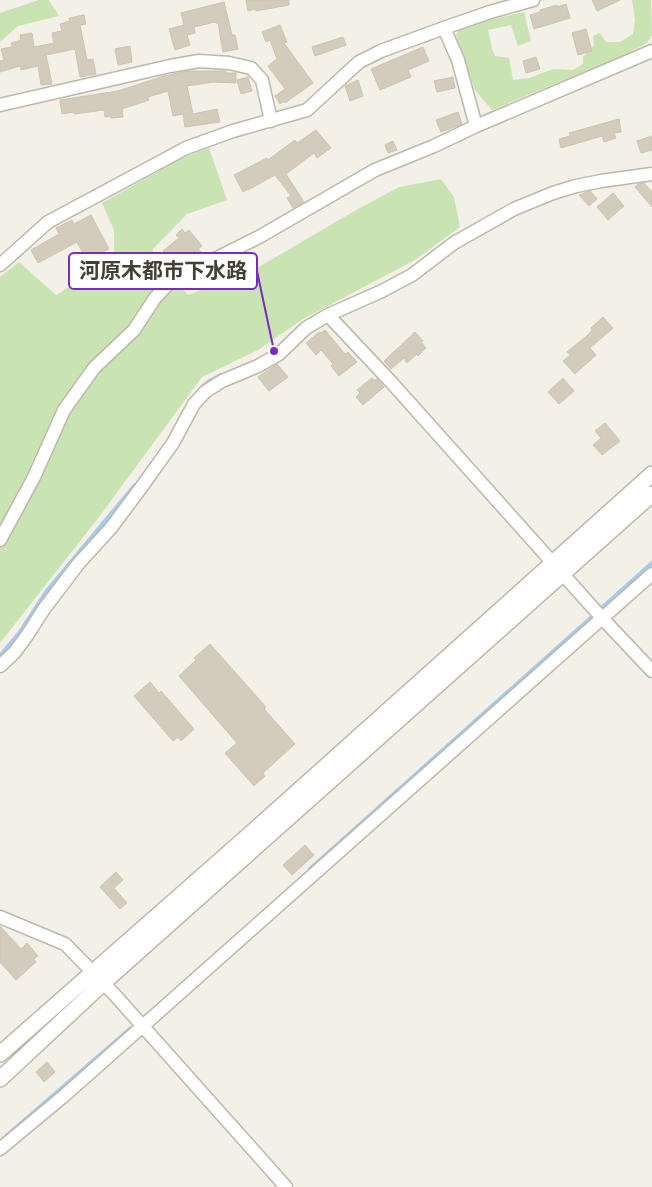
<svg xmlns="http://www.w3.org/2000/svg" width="652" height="1187" font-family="'Alegreya Sans','Noto Sans JP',sans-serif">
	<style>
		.green { fill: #c9e4b2 }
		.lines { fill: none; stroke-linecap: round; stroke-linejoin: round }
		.stream { stroke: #a6caeb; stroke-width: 4 }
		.building { fill: #d3ccbd; stroke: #cdc4b0 }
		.minor-casing { stroke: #bdb8aa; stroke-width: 15 }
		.tertiary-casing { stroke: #bdb8aa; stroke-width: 18 }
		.minor { stroke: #fff; stroke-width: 12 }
		.tertiary { stroke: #fff; stroke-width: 15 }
		.leader { fill: none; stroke: #7b2cbf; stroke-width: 2 }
		.callout-dot { fill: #7b2cbf; stroke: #fff; stroke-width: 2 }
		.callout { fill: #fff; stroke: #7b2cbf; stroke-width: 2 }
		.callout-label { font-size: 21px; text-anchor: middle; font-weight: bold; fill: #454036 }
	</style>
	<rect width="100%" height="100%" fill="#f2f0e7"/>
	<!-- green -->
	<path class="green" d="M39 0H49L59 16 18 26 0 42V13Z
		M632 0H651L652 35 647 43 627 54 492 110 475 90 456 36 458 30 484 21 524 12 531 41 518 46 511 25 488 30 492 49 495 56 509 58 513 80 529 78 553 69 573 70 583 64V57L594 45 593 36 600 33 606 42H620L633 34 635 20Z
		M209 148 227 200 187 214 152 250 188 295 252 271 358 209 399 187 441 179 454 197 460 227 415 260 303 319 258 350 202 377 99 517 0 643V277L19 262 56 295 114 259V230L102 203 184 157Z"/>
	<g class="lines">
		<!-- stream -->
		<path class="stream" d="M202 387 208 382 221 375
			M0 656 20 632 46 592 135 485
			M310 869 652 563
			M4 1138 131 1028"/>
	</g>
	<!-- building -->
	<path class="building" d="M246 0H289V5L256 11 255 9 248 11Z
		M592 0H620L597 11Z
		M224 2 232 35H235L238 49 223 52 218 23H216L215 22 194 27 195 33 187 35 190 45 175 50 169 29 184 25 181 13Z
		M566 4 570 18 534 29 530 15 540 12V10L557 5V7Z
		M84 15 86 24 80 25 87 60 93 59 96 74 80 77 75 49 46 55 52 84 41 85 38 66 21 70 20 66 0 72V61L4 60 1 49 12 47 11 43 21 40 20 35 32 33 34 47 54 43 52 33 62 31 60 24 70 21 69 18Z
		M280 25 287 42 284 43 313 83 285 103 284 101 280 104 275 96 285 89 268 66 277 59 270 40 266 42 262 32Z
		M586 29 592 51 578 55 572 33Z
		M343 37 346 45 315 56 312 47Z
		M130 46 132 62 118 65 115 49Z
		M423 47 429 61 408 70 411 77 380 90 371 69Z
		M536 57 540 69 526 73 523 61Z
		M188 71H226V73H236V83L213 82 187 86 193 114 217 109 220 122 185 127 183 114 173 116 168 91 148 97 149 100 122 109 123 117 111 118V116L105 117 104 110 74 114V112L62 114 60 100 118 91 164 76Z
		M248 77 252 91 241 94 237 80Z
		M453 77 455 88 437 92 434 81Z
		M358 80 363 96 350 101 345 86Z
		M458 112 462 124 441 132 436 120Z
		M619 119 621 132 614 133 616 138 604 142 602 136 561 148 559 139 570 136 569 133Z
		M316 130 331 148 317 158 314 153 286 174 304 202 293 208 287 198 291 196 275 175 248 190V189L243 192 234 175 267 158 268 160 295 140 297 143Z
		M652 136V150L641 153 637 141Z
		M393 141 397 150 388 153 385 145Z
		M644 183 652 192V207L635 187 638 184Z
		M590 191 597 199 589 206 579 195Z
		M613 193 624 206 608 220 597 207Z
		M91 215 109 249 96 256 99 264 91 268 77 242 38 263 31 250 59 234 56 228 72 220 74 224Z
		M182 229 185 233 189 230 202 246 198 249 201 252 194 257 191 255 176 267 173 263 167 267 161 260 167 256 163 251 179 238 176 235Z
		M603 317 613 328 590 348 596 355 575 374 563 361 570 355 567 352 590 333 592 330 591 328Z
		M325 330 345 354 348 352 357 362 339 376 331 366 333 364 321 350 316 355 306 343 319 332 321 333Z
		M415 332 423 341 421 342 426 348 418 356 417 354 407 363 404 358 391 369 384 361Z
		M277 364 288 377 269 391 258 377Z
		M372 378 374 381 377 379 384 387 363 405 356 397 360 393 357 390Z
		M563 378 574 391 559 404 548 392Z
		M605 423 620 441 602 455 593 445 601 438 595 431Z
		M210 644 266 707 264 709 295 744 263 773 265 776 254 786 225 753 237 743 179 676 196 660 194 658Z
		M150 682 159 693 161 691 194 729 181 741 178 737 173 741 134 696Z
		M305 845 314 855 292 875 283 865Z
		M116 872 123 880 114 888 127 903 120 909 100 887Z
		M0 926 21 949 27 943 38 956 34 959 36 962 16 980 0 962Z
		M47 1062 55 1072 44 1082 36 1072Z"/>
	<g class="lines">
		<!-- minor casing -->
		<g class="minor-casing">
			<path id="minor" d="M444 28 458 60 476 126
				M0 105 170 66 199 61 229 63 251 68 262 80 271 121
				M0 265 48 222 186 148 233 131 307 110 359 62 381 51 444 28 490 12 533 0
				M328 315 391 382 602 618 652 671
				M0 540 34 477 64 410 94 368 134 330 155 298 171 281 259 237 375 170 434 146 476 126 652 51
				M0 666 15 652 28 634 44 609 79 563 111 528 143 485 173 443 194 404 205 392 222 381 258 366 279 354 306 328 328 315 382 291 412 275 454 243 514 209 553 193 576 186 601 181 652 174
				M0 917 65 944 114 994 286 1187
				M0 1149 65 1095 652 574"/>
		</g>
		<!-- tertiary casing -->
		<g class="tertiary-casing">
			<path id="tertiary" d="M0 1054 248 836 652 474
				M0 1079 103 983 652 494"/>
		</g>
		<!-- minor -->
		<use href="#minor" class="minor"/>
		<!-- tertiary -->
		<use href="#tertiary" class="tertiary"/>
	</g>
	<!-- callouts -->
	<path class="leader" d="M274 351L257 271"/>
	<circle class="callout-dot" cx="274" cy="351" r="5"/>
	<rect class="callout" x="69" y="253" width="188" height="36" rx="5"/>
	<g class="callout-label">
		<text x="163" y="278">河原木都市下水路</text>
	</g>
</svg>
